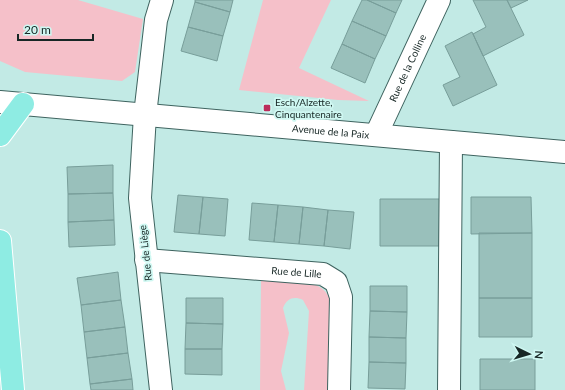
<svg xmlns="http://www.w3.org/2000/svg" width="565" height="390" font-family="Lato,sans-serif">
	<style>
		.green { fill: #f5c0c9 }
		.building { fill: #99c0bb; stroke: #789e9a }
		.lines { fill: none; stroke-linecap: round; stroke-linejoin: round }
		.minor-casing { stroke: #3e635f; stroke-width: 24 }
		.major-casing { stroke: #fff; stroke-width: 24 }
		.minor { stroke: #fff; stroke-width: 22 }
		.major { stroke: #8eece3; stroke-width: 22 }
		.poi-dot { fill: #bb2c5b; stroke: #cff8f2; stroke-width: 1.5 }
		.labels { text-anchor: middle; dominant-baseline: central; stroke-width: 3.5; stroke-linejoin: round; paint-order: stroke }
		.street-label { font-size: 10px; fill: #172725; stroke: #cff8f2 }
		.poi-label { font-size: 10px; fill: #172725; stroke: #cff8f2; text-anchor: start }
	</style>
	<rect width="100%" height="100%" fill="#c2eae5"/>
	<!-- green -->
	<path class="green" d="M0 0H78L143 19 135 72 122 81 25 72 0 61Z
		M263 0H331L299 68 369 101 338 100 239 90Z
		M261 280 313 284C322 287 326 291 330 299V390H304L309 311 303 300C294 296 287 298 283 308L289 333 281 371 286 390H260Z"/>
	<!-- building -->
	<path class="building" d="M195 0H233L230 12 195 2Z
		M362 0H367L396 13 386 36 352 21Z
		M367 0H402L396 13Z
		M473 0H507L524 35 483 56 473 34 486 27Z
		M507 0H528L511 8Z
		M195 2 230 12 223 36 188 27Z
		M352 21 386 36 375 59 342 44Z
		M188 27 223 36 217 61 181 51Z
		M472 32 497 85 453 106 443 85 460 77 445 46Z
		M342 44 375 59 365 83 331 68Z
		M113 165V193L68 194 67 167Z
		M113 193 114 220 68 222V194Z
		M178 195 203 197 199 234 174 232Z
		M203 197 228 199 225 236 199 234Z
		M471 197H531L532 233 471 234Z
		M380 199H440L439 246H380Z
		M252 203 278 205 274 242 249 240Z
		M278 205 303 207 299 244 274 242Z
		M303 207 328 210 324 246 299 244Z
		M328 210 354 212 350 249 324 246Z
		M114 220 115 245 69 247 68 222Z
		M479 233H532V298H479Z
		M118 272 121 300 81 305 77 278Z
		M370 286H407V312L370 311Z
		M186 298H223V324L186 323Z
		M479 298H532V337H479Z
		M121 300 125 327 84 332 81 305Z
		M370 311 407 312 406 338 369 337Z
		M186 323 223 324 222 349H185Z
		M125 327 128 353 87 358 84 332Z
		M369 337 406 338V363L369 362Z
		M185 349H222V375L185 374Z
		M128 353 132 379 90 384 87 358Z
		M480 359H535V390H480Z
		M369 362 406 363 405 389 368 388Z
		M132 379 133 390H91L90 384Z"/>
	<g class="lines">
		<!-- minor casing -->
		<g class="minor-casing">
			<g id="minor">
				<path id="s1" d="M0 102 565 152"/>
				<path id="s2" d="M376 135 439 0"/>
				<path id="s3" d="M146 260 323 274 336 282 341 297 339 390"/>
				<path d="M161 390 140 198 145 115 156 20 162 0"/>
				<path d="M449 390 451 142"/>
			</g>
		</g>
		<!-- major casing -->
		<g class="major-casing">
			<path id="major" d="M0 135 23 104
				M0 241 13 390"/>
		</g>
		<!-- minor -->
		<use href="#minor" class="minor"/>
		<!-- major -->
		<use href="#major" class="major"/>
	</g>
	<!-- markers -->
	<rect class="poi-dot" x="263" y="104" width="8" height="8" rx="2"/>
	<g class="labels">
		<!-- street labels -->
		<g class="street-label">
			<text stroke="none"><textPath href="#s2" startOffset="74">Rue de la Colline</textPath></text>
			<text stroke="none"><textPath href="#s1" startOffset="332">Avenue de la Paix</textPath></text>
			<text transform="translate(145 253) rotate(-96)">Rue de Liège</text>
			<text stroke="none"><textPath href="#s3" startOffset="151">Rue de Lille</textPath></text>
		</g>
		<!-- poi labels -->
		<g class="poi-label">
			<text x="275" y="102">Esch/Alzette,<tspan x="275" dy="12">Cinquantenaire</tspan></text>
		</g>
	</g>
	<!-- north arrow -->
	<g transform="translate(529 354) rotate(95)" stroke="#cff8f2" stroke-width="3" paint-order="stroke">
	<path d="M0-3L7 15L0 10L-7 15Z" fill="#172725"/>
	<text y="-6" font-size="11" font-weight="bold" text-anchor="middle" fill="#172725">N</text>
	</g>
	<!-- scale -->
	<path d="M18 34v6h75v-6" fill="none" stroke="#172725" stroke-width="2"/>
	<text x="24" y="34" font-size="12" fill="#172725" stroke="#cff8f2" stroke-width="3" paint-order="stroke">20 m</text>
</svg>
